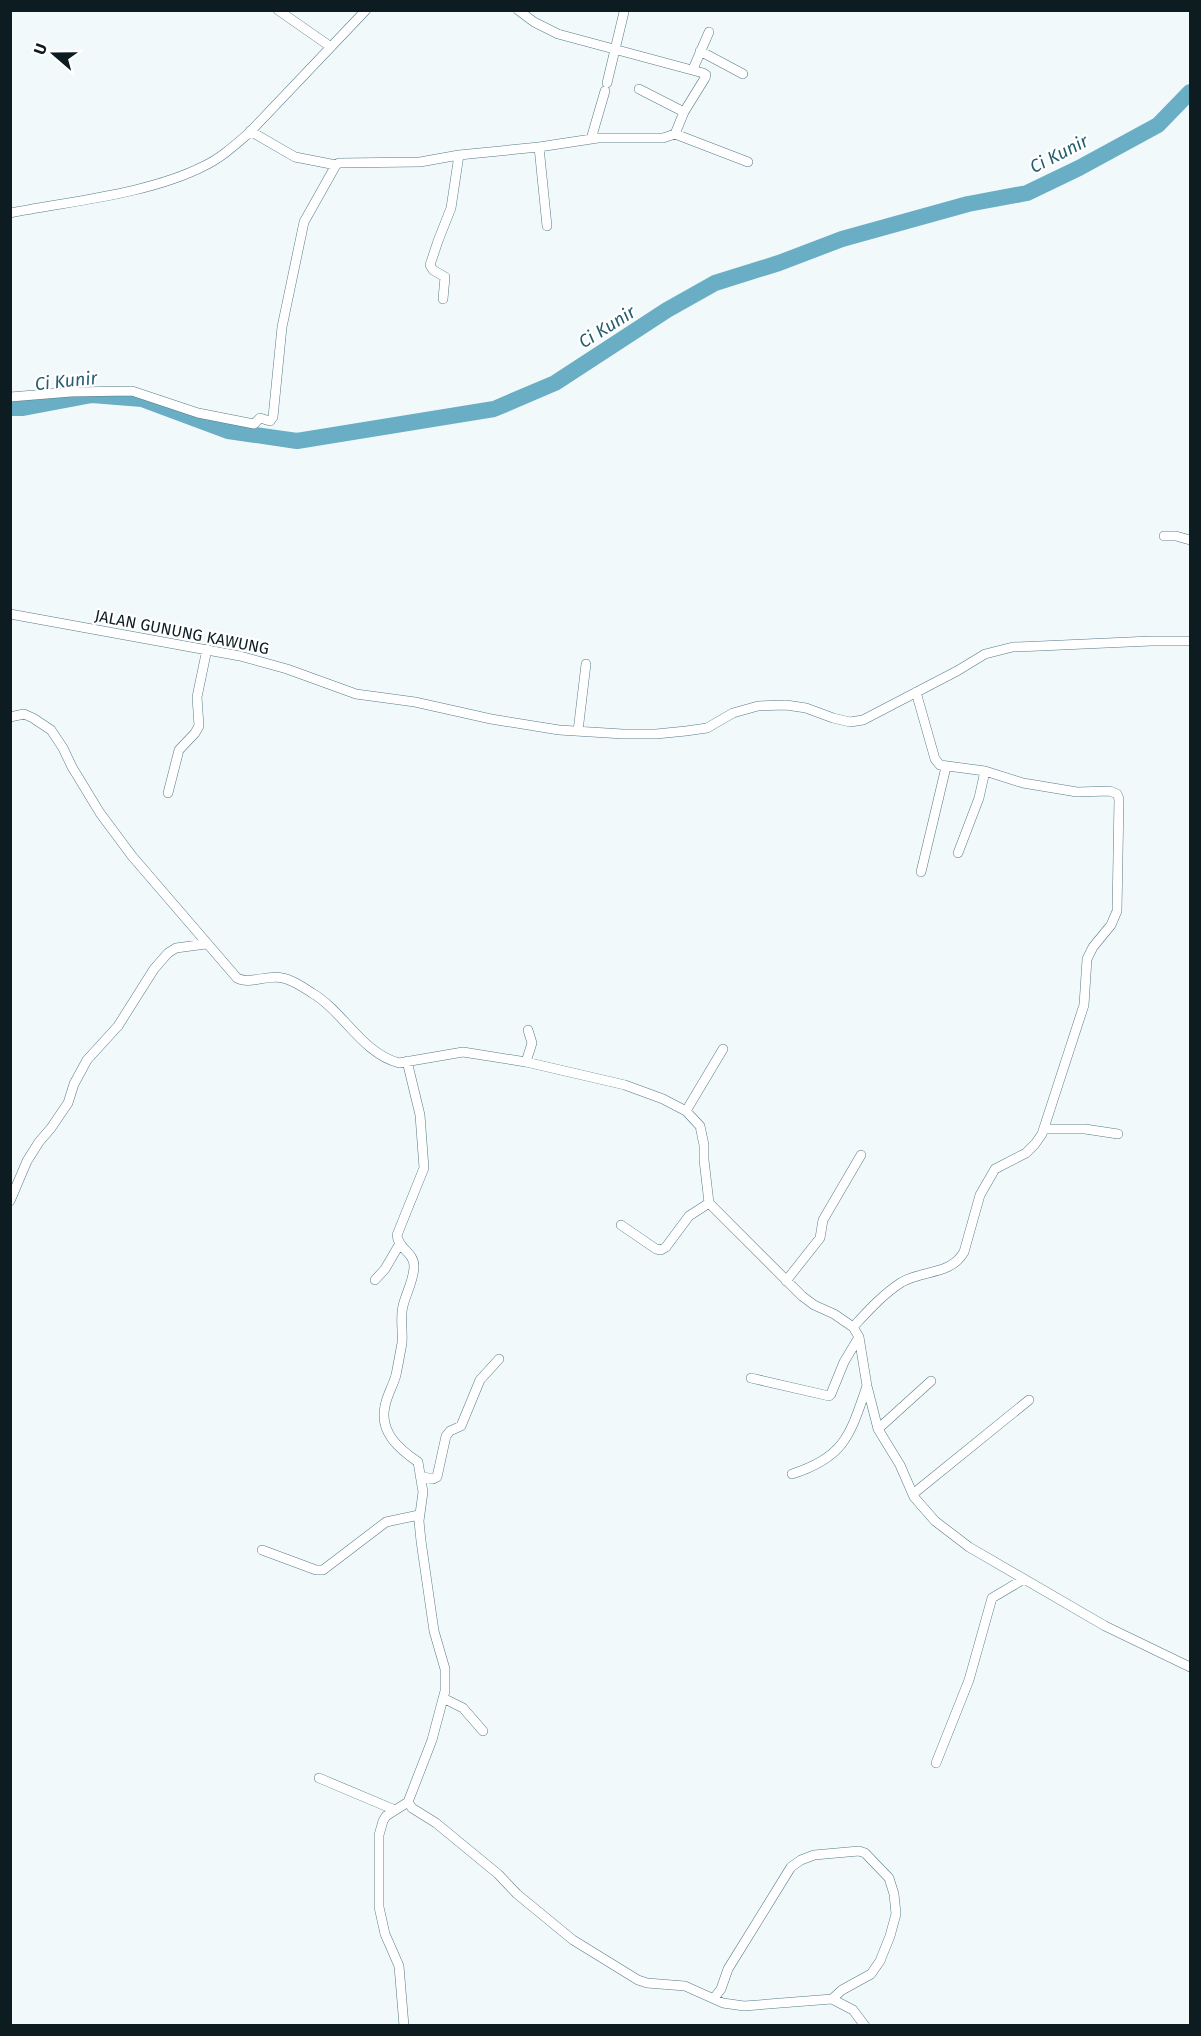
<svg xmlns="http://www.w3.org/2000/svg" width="1201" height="2036" font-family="'Fira Sans',sans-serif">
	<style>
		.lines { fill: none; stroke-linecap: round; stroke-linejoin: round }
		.river { stroke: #69aec4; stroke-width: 16 }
		.minor-casing { stroke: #567b87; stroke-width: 10 }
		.minor { stroke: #fff; stroke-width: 9 }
		.labels { text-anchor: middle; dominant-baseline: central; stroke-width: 4.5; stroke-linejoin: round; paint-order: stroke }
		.street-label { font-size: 16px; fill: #0d1c21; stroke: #fff }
		.water-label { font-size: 18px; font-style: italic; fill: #255d6e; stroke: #fff }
	</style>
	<rect width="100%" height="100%" fill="#f1f9fb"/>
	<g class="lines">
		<!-- river -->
		<path class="river" d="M10 408H23L92 395 142 399 228 431 297 441 494 409 555 383 667 310 715 283 779 263 842 239 968 204 1027 193 1079 168 1158 125 1190 92"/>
		<!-- minor casing -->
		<g class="minor-casing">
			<path id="minor" d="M278 10 331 47
				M518 10 534 22 558 34 703 73 706 75 705 78 684 112
				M700 51 743 74
				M693 69 709 32
				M607 83 624 12
				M639 89 684 112 675 134
				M250 131 295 157 336 165 339 163 420 162 459 155 539 147 598 138H663L675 134 748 162
				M591 139 605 91
				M539 147 547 226
				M10 213C71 201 149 194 204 166 221 158 235 145 249 133L366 10
				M443 299 445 277 433 270 430 265 438 241 451 208 459 155
				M10 397 71 392 132 391 198 413 254 424 260 418 270 421 273 417 282 327 304 222 336 165
				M1164 536H1176L1190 540
				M10 614 240 656 287 669 356 694 415 702 491 719 559 730 623 734H656L686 731 707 728 733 713 758 706 786 705 806 708 833 718 850 722 863 720 957 671 985 654 1013 647 1040 646 1151 641H1190
				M10 717 24 714 33 718 51 730 63 748 72 767 100 813 132 856 237 978C250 985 267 974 283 978 293 980 303 987 312 993 343 1011 362 1053 399 1063L463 1052 526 1062 625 1085 663 1099 686 1111 700 1126 704 1145V1160L709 1203 802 1296 814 1305 834 1314 853 1327 859 1337 867 1386 878 1429 900 1465 914 1497 935 1521 969 1547 1105 1626 1190 1667
				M578 731 586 664
				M168 793 179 750 195 733 199 726 197 697 207 649
				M958 853 979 798 985 771
				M921 872 946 767
				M407 1061 420 1115 424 1168 397 1235C398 1249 414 1252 414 1266 414 1280 406 1293 403 1306 400 1318 403 1331 402 1343 400 1354 398 1365 396 1375 393 1386 387 1395 385 1406 379 1432 399 1449 418 1462L423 1492 419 1521 421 1541 434 1631 445 1669V1691L432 1740 408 1802 412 1808 436 1823 498 1874 517 1894 573 1940 638 1980 647 1983 685 1986 723 2003 744 2006 832 1999 853 2010 865 2026
				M526 1062 532 1043 528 1030
				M686 1111 723 1049
				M1044 1129H1085L1118 1134
				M10 1201 27 1161 39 1142 51 1128 68 1103 74 1084 87 1060 118 1026 154 969 168 953 176 948 206 944
				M621 1225 656 1249 661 1250 666 1247 689 1216 709 1203
				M375 1280 385 1269 399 1245
				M786 1281 820 1238 823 1220 861 1155
				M853 1327C868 1311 883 1294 902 1282 923 1270 951 1275 964 1252L980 1195 995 1169 1026 1153 1035 1144 1042 1134 1084 1005 1087 959 1093 947 1111 925 1117 911 1119 799 1117 794 1110 791 1077 792 1023 783 985 771 940 765 935 759 916 692
				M751 1378 829 1396 831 1394 844 1362 859 1337
				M878 1429 931 1381
				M792 1474C845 1457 850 1435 867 1386
				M420 1476 433 1479 437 1477 446 1436 450 1431 461 1426 480 1380 499 1359
				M913 1494 1029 1400
				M262 1550 316 1570H323L386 1522 419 1515
				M443 1698 463 1708 483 1731
				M936 1763 969 1680 992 1598 1024 1579
				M319 1778 395 1810
				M714 1998 721 1989 728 1969 791 1867 801 1860 814 1855 859 1851 865 1853 889 1878 894 1894 896 1914 890 1936 880 1961 871 1974 842 1990 832 1999
				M404 2026 399 1966 385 1934 379 1907V1835L383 1821 386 1816 408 1802"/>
		</g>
		<!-- minor -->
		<use href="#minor" class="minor"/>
	</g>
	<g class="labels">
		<!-- street labels -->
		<g class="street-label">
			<text transform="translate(182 632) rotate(11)">JALAN GUNUNG KAWUNG</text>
		</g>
		<!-- water labels -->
		<g class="water-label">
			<text transform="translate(1059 154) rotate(-27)">Ci Kunir</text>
			<text transform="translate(607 327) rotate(-32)">Ci Kunir</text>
			<text transform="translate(66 381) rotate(-6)">Ci Kunir</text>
		</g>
	</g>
	<!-- border -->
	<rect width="1201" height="2036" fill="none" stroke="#0d1c21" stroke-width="24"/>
	<!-- north arrow -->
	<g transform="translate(54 54) rotate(290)" stroke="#ffffff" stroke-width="4.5" paint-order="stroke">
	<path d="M0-4.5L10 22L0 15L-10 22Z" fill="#0d1c21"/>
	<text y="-9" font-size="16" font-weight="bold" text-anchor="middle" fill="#0d1c21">U</text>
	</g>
</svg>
